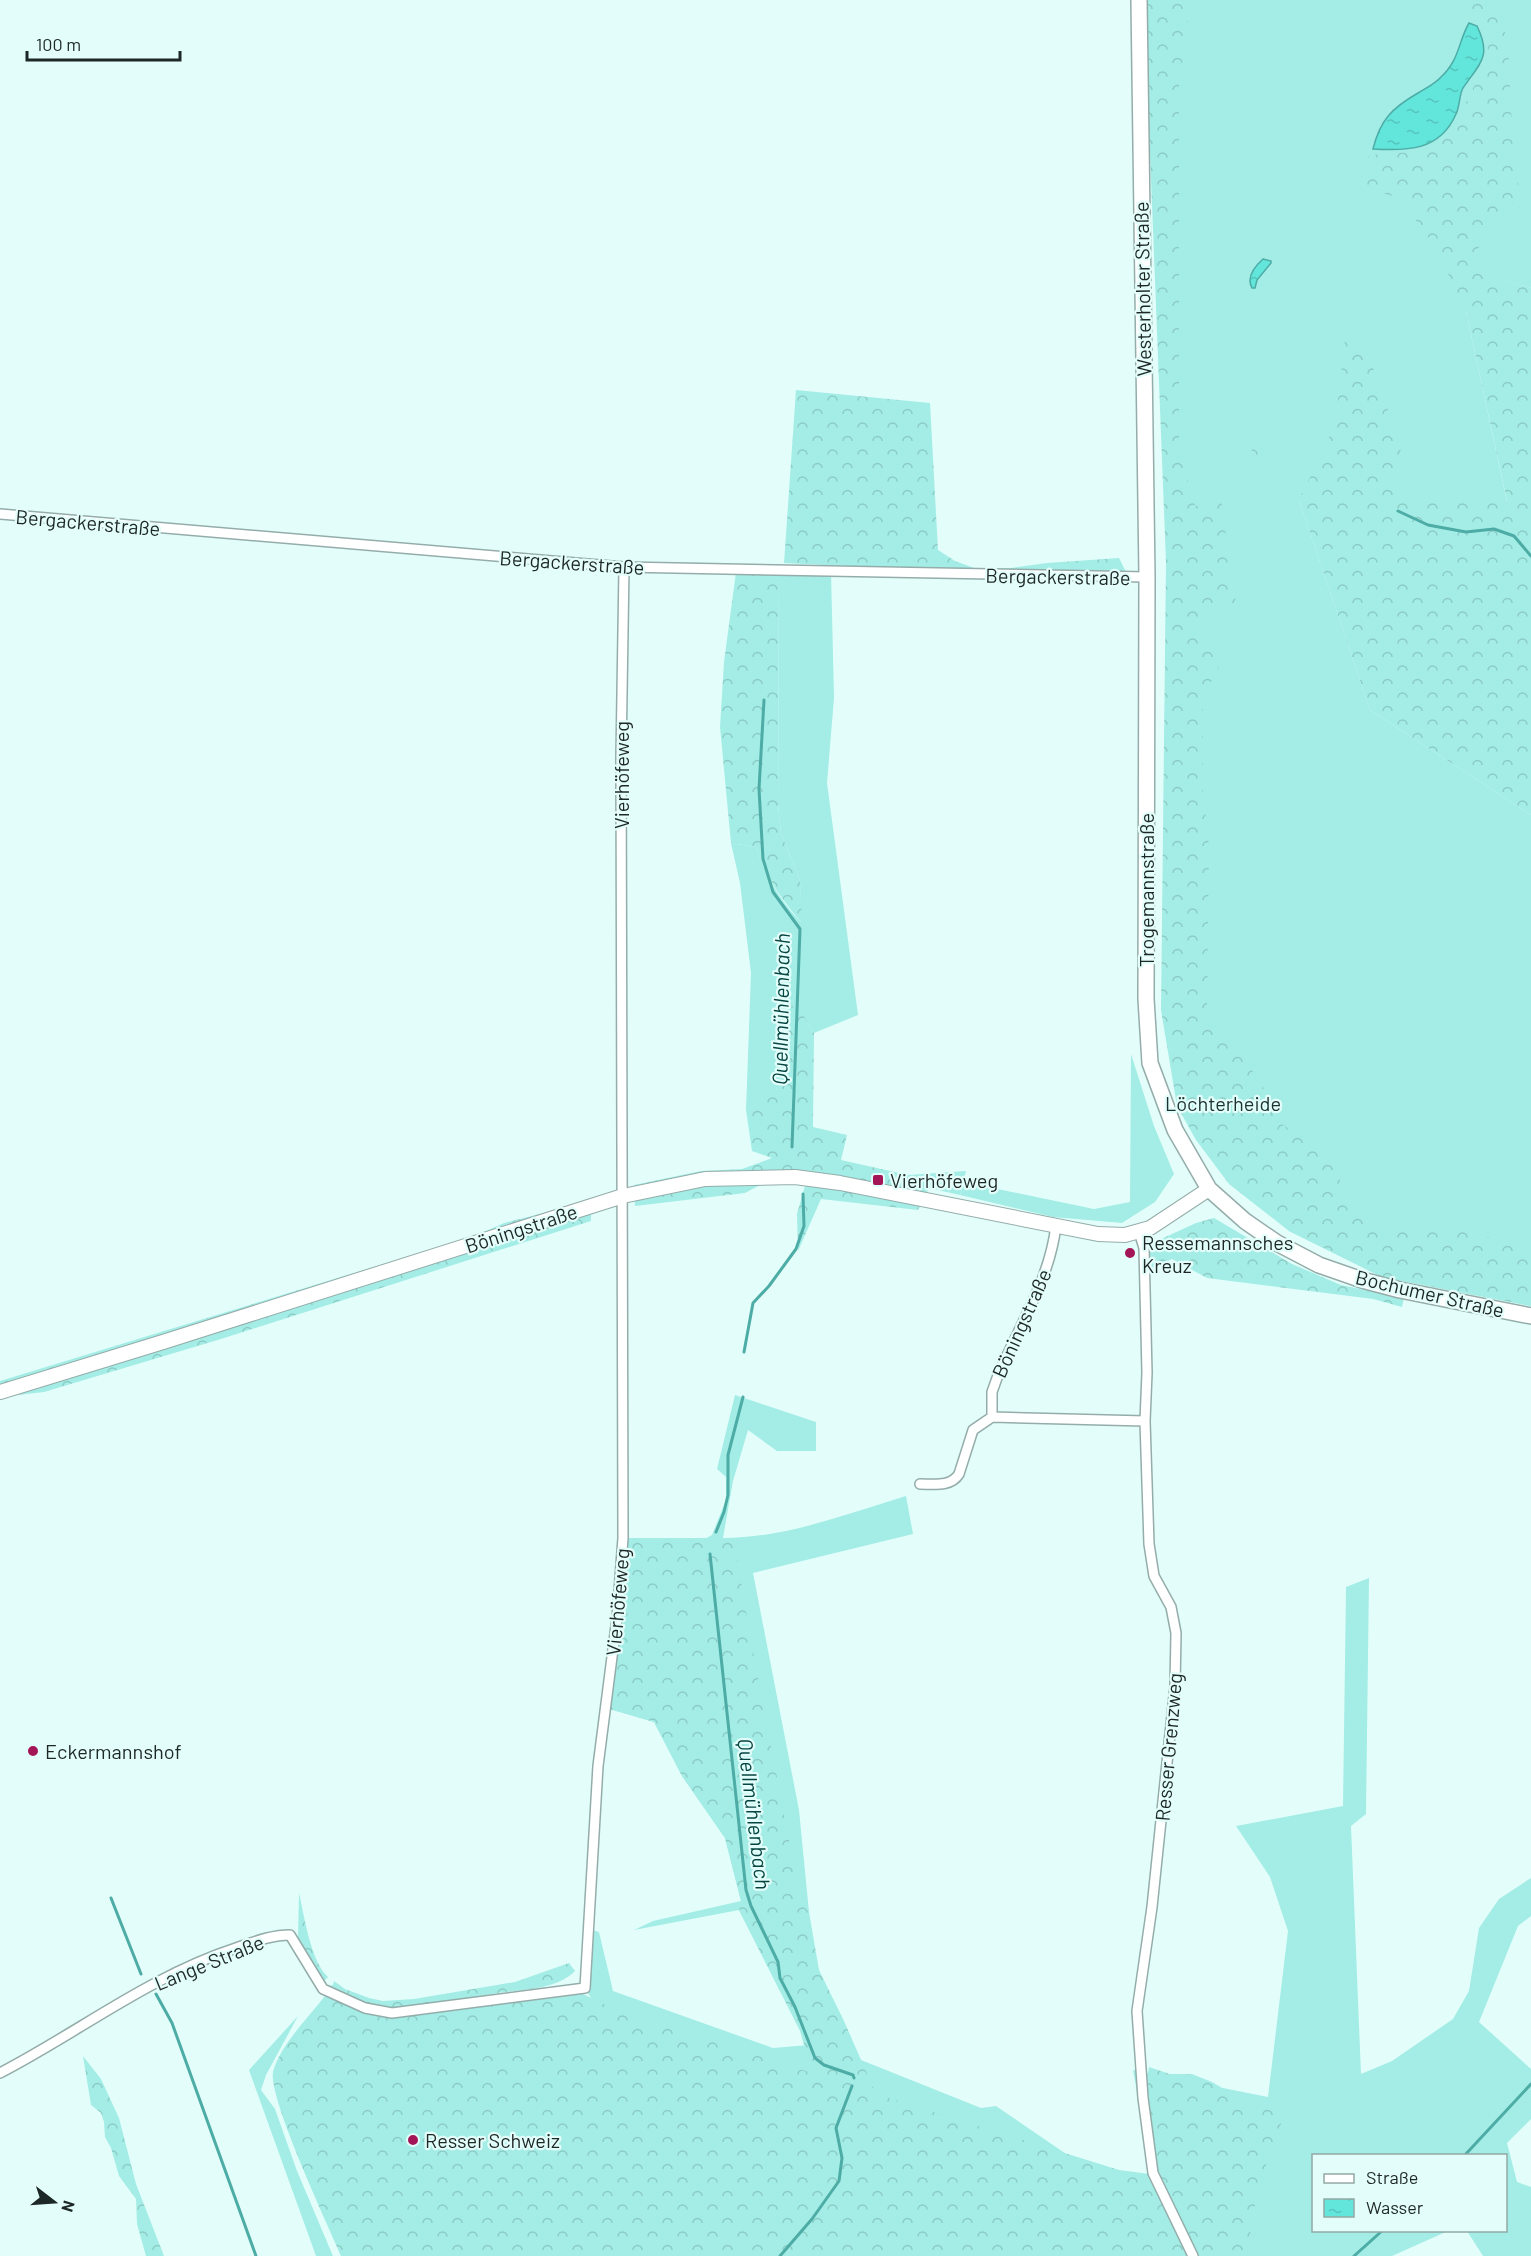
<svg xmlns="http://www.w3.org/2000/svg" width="1531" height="2256" font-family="Barlow,sans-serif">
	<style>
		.grass { fill: #a3ede6 }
		.forest { fill: url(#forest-crowns) }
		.water { fill: url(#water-ripples); stroke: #4daca5; stroke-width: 1.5 }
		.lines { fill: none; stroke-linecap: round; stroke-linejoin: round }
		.stream { stroke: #4daca5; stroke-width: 3 }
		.minor-casing { stroke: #94adaa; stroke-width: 12 }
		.secondary-casing { stroke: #94adaa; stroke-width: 16 }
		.primary-casing { stroke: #94adaa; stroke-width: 18 }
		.minor { stroke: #fff; stroke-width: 9 }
		.secondary { stroke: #fff; stroke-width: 14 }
		.primary { stroke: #fff; stroke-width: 15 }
		.poi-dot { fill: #a41558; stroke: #e3fefa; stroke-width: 2 }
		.labels { text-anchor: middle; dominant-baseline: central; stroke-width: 4.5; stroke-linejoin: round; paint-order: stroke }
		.street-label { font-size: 20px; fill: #1d2726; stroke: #e3fefa }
		.park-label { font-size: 20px; fill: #1b3230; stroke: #e3fefa }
		.poi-label { font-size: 20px; fill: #1d2726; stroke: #e3fefa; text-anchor: start }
		.water-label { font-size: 21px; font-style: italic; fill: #054440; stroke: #e3fefa }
	</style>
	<defs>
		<pattern id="forest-crowns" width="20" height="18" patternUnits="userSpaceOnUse" patternTransform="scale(1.5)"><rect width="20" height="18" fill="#a3ede6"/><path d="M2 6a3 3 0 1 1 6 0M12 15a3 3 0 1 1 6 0" fill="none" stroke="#8ccbc5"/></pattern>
		<pattern id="water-ripples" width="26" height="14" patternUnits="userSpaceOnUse" patternTransform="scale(1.5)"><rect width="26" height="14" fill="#62e5db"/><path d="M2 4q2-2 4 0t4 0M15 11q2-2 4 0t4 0" fill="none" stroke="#55c4bc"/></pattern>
	</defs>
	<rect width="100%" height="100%" fill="#e3fefa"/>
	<!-- grass -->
	<path class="grass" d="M1179 0H1531V288L1469 270 1466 311 1507 502 1299 500 1370 710 1531 815V1306L1382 1277 1289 1231 1187 1002 1179 626Z
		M831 572 834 698 827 783 858 1015 814 1033 793 999 776 1092 746 1110 751 973 740 883 731 843 756 847C766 876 780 901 801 922L800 880 781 833 778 805 779 575Z
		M1131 1054 1154 1126 1174 1174 1155 1202 1122 1223 1053 1217 960 1195 964 1182 1094 1209 1130 1202Z
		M735 1395 816 1422V1451H777L748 1430 733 1481 723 1538C786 1538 846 1514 906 1496L913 1534 753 1573 799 1810 809 1912 781 1993 739 1910 634 1930 653 1921 741 1901 725 1838 682 1776 654 1722 606 1708 699 1542 712 1535 726 1500V1477L717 1469Z
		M1369 1578 1366 1814 1351 1826 1361 2074 1392 2061 1453 2019 1469 1991 1479 1928 1499 1899 1531 1878V1916L1518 1926 1479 2022 1531 2069V2119L1507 2143 1517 2182 1531 2187V2256H1483L1467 2231 1506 2230V2156H1314V2230L1448 2231 1392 2256H1195L1149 2160 1133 2070 1268 2097 1288 1931 1270 1877 1236 1826 1343 1806 1346 1587Z
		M589 1929 599 1932 613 1991 773 2048 821 2044 981 2108 996 2106 1075 2160 596 2007 585 1988Z
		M298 2016 266 2075 261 2090 275 2109 297 2171 333 2256H316L249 2070Z"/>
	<!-- forest -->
	<path class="forest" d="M1144 0H1189L1186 49 1179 75V448L1195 506 1221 499 1236 603H1205L1197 623 1220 665 1203 697V791L1209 847 1207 1018 1261 1081 1275 1120 1329 1154 1352 1209 1388 1229 1463 1231 1531 1247V1306L1382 1277 1289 1231 1229 1184 1196 1140 1177 1106 1161 1010 1166 562Z
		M1456 0H1496L1508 42 1514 171 1525 204 1489 226 1469 269 1531 288V815L1370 710 1299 500 1335 425 1345 338 1361 334 1401 447 1396 485 1411 501H1507L1466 311 1434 245 1401 200 1397 197 1360 188 1369 155 1425 151 1453 128 1488 59 1487 36Z
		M796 390 930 403 938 550 955 561 974 568H1011L1047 563 1119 558 1128 576 1063 579H944L848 566 784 563Z
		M1251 454a10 10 0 1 1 20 0a10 10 0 1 1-20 0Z
		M736 572 779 575 778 805 781 833 800 880 802 923C781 899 766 877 756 847L731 843 720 727 724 662Z
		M793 998 814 1033 813 1127 847 1135 841 1160 908 1175 966 1171 960 1195 929 1188 918 1210 821 1199 798 1251 797 1214 808 1175 787 1171 745 1193 635 1206 634 1185 701 1171 742 1169 772 1158 752 1151 746 1110 776 1091Z
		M591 1201V1221L221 1339 44 1392 0 1397V1381L472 1237 504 1223Z
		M1214 1218 1292 1264 1341 1285 1404 1298 1402 1307 1373 1299 1207 1278 1172 1259 1148 1270V1245L1196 1223Z
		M623 1538H734L749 1630 801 1904 809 1912 819 1970 844 2021 876 2094 1119 2170 1150 2174 1157 2166 1147 2079 1149 2067 1170 2074H1192L1212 2082 1239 2098 1284 2116 1258 2187 1250 2235 1255 2256H341C328 2225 268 2098 273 2072 279 2047 308 2018 324 1997L330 1995C351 2008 370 2014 394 2018L583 1994 618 2011 812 2073 800 2031 739 1910 741 1901 725 1838 682 1776 654 1722 606 1708Z
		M299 1893C304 1915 311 1962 328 1977L325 1980V1984L316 1973 298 1940Z
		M569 1963 575 1971C555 1991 519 1989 492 1994 457 2000 420 2012 383 2008 364 2006 344 1997 328 1986L333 1985 334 1981 345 1989 369 1998 383 2001 414 1999 515 1982Z
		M83 2056 101 2079 119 2118 136 2184 164 2256H146L137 2224 136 2199 119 2176 111 2148 105 2137 104 2122 101 2113 91 2105Z"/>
	<!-- water -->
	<path class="water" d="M1469 23 1477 26C1492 57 1480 63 1463 88 1459 95 1460 106 1456 114 1440 151 1407 151 1373 149 1380 120 1392 108 1418 93 1426 88 1435 84 1441 77 1460 59 1458 42 1469 23Z
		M1263 259 1271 261V263L1257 280 1255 288H1252C1246 277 1254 267 1263 259Z"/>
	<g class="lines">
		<!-- stream -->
		<path class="stream" d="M1398 511 1428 525 1466 532 1494 529 1514 536 1531 556
			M764 700 759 789 763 859 773 892 800 929 792 1147
			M744 1352 753 1303 769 1286 796 1249 804 1226 803 1194
			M716 1532 724 1512 728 1495V1455L743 1397
			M710 1554 746 1890 751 1906 778 1962 780 1978 795 2007 815 2058 824 2065 853 2075 854 2078
			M111 1898 141 1974
			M156 1994 172 2023 256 2256
			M1464 2156 1531 2084
			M780 2256 812 2219 839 2181 842 2158 836 2128 852 2086
			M1354 2256 1383 2230"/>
		<!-- minor casing -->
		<g class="minor-casing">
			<path id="minor" d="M0 514 624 567 1147 577
				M1139 1232 1144 1248 1147 1373 1145 1421 1149 1544 1154 1576 1171 1607 1176 1633 1175 1686 1152 1907 1137 2011 1143 2098 1153 2173 1193 2256
				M992 1417 1145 1421
				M920 1484C934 1484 951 1487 959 1474L973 1430 992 1417V1392L997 1378C1018 1327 1050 1280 1056 1225
				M0 2073C79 2032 150 1976 236 1948 254 1942 271 1935 290 1935L323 1989 365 2008 392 2013 585 1988 598 1766 617 1618 623 1538 621 757 624 567"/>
		</g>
		<!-- secondary casing -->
		<g class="secondary-casing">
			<path id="secondary" d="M0 1392 163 1342 623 1196 705 1179 795 1177 840 1183 1098 1234 1125 1235 1150 1228 1209 1189"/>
		</g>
		<!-- primary casing -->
		<g class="primary-casing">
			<path id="primary" d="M1139 0 1147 577 1146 999 1150 1063 1175 1130 1209 1189 1245 1221 1277 1243 1319 1265 1362 1280 1400 1290 1531 1316"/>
		</g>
		<!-- minor -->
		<use href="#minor" class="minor"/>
		<!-- secondary -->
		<use href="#secondary" class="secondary"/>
		<!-- primary -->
		<use href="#primary" class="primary"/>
	</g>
	<!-- markers -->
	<g class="poi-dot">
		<rect x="872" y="1174" width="12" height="12" rx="3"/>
		<circle cx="1130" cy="1253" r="6"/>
		<circle cx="33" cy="1751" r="6"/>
		<circle cx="413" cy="2140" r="6"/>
	</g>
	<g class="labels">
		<!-- street labels -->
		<g class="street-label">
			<text transform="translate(1142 289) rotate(-91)">Westerholter Straße</text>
			<text transform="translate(88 522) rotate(5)">Bergackerstraße</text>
			<text transform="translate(572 562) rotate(4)">Bergackerstraße</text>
			<text transform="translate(1058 576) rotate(1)">Bergackerstraße</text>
			<text transform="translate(621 775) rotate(-90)">Vierhöfeweg</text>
			<text transform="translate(1146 890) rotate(-90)">Trogemannstraße</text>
			<text transform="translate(521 1228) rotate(-18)">Böningstraße</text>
			<text transform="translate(1430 1293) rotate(13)">Bochumer Straße</text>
			<text transform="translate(1021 1323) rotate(-66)">Böningstraße</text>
			<text transform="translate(617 1602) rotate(-85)">Vierhöfeweg</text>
			<text transform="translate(1168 1747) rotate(-85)">Resser Grenzweg</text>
			<text transform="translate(209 1962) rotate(-22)">Lange Straße</text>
		</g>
		<!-- park labels -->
		<g class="park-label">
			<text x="1223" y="1103">Löchterheide</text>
		</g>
		<!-- poi labels -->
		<g class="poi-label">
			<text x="890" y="1180">Vierhöfeweg</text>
			<text x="1142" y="1242">Ressemannsches<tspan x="1142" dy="23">Kreuz</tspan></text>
			<text x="45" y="1751">Eckermannshof</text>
			<text x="425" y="2140">Resser Schweiz</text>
		</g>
		<!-- water labels -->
		<g class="water-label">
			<text transform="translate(780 1009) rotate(-89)">Quellmühlenbach</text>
			<text transform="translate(755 1814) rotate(83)">Quellmühlenbach</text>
		</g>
	</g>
	<!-- legend -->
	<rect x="1312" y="2154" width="195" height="78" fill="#e3fefa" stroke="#94a8a5" stroke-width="1.5"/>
	<rect x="1324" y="2174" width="30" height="9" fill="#ffffff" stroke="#94a8a5" stroke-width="1.5"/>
	<text x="1366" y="2184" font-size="18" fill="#1d2726">Straße</text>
	<rect x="1324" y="2199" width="30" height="18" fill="url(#water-ripples)" stroke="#94a8a5" stroke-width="1.5"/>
	<text x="1366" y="2214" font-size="18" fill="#1d2726">Wasser</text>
	<!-- north arrow -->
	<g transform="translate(54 2202) rotate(107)" stroke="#e3fefa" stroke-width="4.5" paint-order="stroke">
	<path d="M0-4.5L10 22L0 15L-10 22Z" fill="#1d2726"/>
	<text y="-9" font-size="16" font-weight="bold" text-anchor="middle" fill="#1d2726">N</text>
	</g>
	<!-- scale -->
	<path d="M27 51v9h153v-9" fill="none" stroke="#1d2726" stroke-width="3"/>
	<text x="36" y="51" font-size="18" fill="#1d2726" stroke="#e3fefa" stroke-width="4.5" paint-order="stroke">100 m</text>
</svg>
